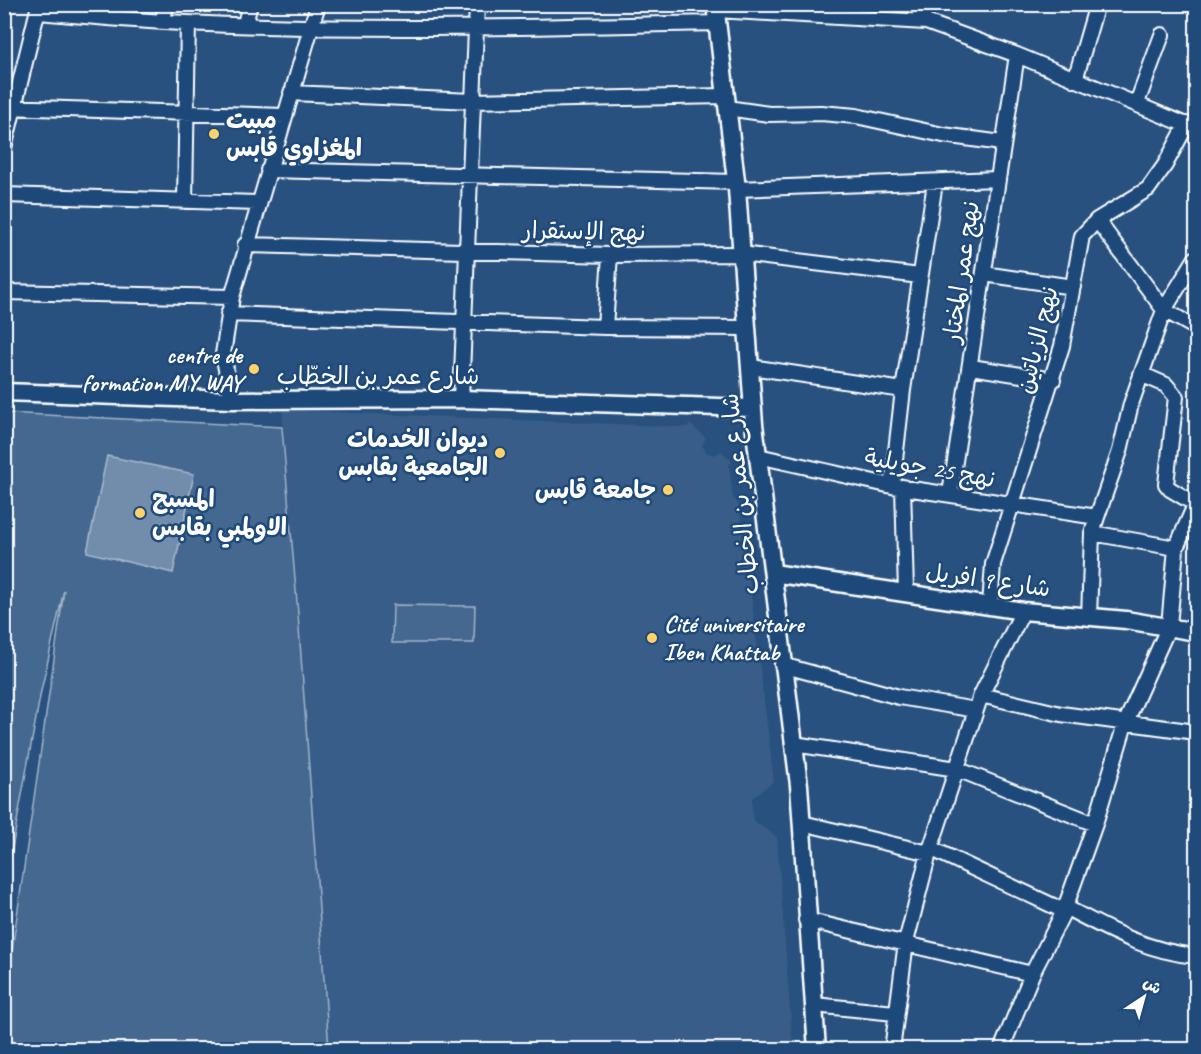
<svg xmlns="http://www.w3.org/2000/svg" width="1201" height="1054" font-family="Caveat,'Playpen Sans Arabic',sans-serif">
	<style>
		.built { fill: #375d88 }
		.green { fill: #446890; stroke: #a2b4c8; stroke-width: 1.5 }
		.water { fill: #718dab; stroke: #aabbcd; stroke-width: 1.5 }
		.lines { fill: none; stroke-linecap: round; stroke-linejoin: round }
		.minor-casing { stroke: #fff; stroke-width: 18 }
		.tertiary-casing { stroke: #fff; stroke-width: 21 }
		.minor { stroke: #1f4a7a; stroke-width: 14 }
		.tertiary { stroke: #1f4a7a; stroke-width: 16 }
		.poi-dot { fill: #ffd166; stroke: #1f4a7a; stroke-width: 2 }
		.labels { text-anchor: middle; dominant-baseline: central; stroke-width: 5; stroke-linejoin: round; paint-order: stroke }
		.poi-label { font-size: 24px; font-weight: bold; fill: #fff; stroke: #1f4a7a; text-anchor: start }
		.street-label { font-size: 24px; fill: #fff; stroke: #1f4a7a }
	</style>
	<rect width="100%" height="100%" fill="#28517f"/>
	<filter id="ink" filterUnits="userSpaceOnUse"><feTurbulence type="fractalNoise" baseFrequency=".0167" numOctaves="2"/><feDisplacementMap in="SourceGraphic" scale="12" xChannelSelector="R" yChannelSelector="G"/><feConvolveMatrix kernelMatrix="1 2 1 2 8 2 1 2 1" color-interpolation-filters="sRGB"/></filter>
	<g filter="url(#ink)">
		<!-- built -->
		<path class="built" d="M282 410 687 427 690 424 706 438 702 445 706 452 714 455 721 451 732 461 729 465 733 498 740 506 774 781 752 798 753 820 777 837 793 1049H329Z
			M4 1041 6 1042 88 1049H5Z"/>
		<!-- green -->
		<path class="green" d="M5 413 282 427 298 614 329 1049 88 1050 6 1042 5 999 64 590 41 691 5 887Z
			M393 605 475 606 474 643H392Z"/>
		<!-- water -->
		<path class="water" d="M107 456 194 474 173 573 87 552Z"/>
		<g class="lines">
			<!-- minor casing -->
			<g class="minor-casing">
				<path id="minor" d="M916 4 926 22 1017 55 1196 129
					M716 10 926 22
					M38 12C87 16 137 21 187 23 363 32 540 27 717 23
					M163 21 166 4
					M245 24 250 4
					M1075 80 1097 4
					M291 93 472 101 725 96
					M1137 103 1162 35
					M4 107 284 116
					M727 108 769 114 821 113 856 116 943 135 1002 143
					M4 148 39 5
					M268 170 736 182
					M737 189 997 179
					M4 195 257 203
					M185 201 188 23
					M1097 220 1164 310 1196 328
					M245 245 610 255 741 254 920 276
					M984 274 1073 287
					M4 292 232 297
					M228 314 605 327 747 328
					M605 327 610 255
					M751 367 903 390
					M971 367 1053 380
					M1141 374 1166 385 1176 397 1166 484 1170 489 1195 504
					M461 399 477 4
					M232 400 223 354 232 297 318 4
					M758 456 892 486 1097 517
					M892 486 903 390 935 183
					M903 487 906 592
					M950 494 1017 55
					M1092 533 1176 548
					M990 605 993 564 1062 346 1082 236 1097 220 1148 189 1165 165 1187 124
					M1089 617 1092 533 1097 517 1120 451 1131 404 1164 310 1196 258
					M782 665 899 697 976 710
					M981 695 1061 714 1196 732
					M794 744 957 769 1095 824
					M802 823 929 853
					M930 848 1064 911
					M1065 907C1107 929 1148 952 1196 956
					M806 920 1032 974
					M814 1005 895 1013
					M892 1050 906 942 929 853 981 695 1023 611
					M1001 1050 1032 974 1064 911 1095 824 1125 724 1169 626 1176 548 1196 503"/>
			</g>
			<!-- tertiary casing -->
			<g class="tertiary-casing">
				<path id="tertiary" d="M715 4 737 189 754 424 799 785 817 1050
					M4 392 232 400 461 399 752 408
					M773 573 1023 611 1126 620 1196 632"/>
			</g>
			<!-- minor -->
			<use href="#minor" class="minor"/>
			<!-- tertiary -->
			<use href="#tertiary" class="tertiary"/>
		</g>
	</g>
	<!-- markers -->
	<g class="poi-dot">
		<circle cx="214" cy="134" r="6"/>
		<circle cx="254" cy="369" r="6"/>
		<circle cx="500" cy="453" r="6"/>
		<circle cx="668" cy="490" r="6"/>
		<circle cx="140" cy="513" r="6"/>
		<circle cx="652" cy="638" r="6"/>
	</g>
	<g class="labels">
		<!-- poi labels -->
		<g class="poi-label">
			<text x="226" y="120">مبيت<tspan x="226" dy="28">المغزاوي قابس</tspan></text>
			<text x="242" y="355" text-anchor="end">centre de<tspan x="242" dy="28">formation MY WAY</tspan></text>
			<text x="488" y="439" text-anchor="end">ديوان الخدمات<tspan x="488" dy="28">الجامعية بقابس</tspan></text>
			<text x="656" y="490" text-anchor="end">جامعة قابس</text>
			<text x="152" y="499">المسبح<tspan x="152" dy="28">الاولمبي بقابس</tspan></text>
			<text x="664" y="624">Cité universitaire<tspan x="664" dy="28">Iben Khattab</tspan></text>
		</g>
		<!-- street labels -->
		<g class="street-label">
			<text transform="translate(584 231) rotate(1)">نهج الإستقرار</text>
			<text transform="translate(961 272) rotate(-82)">نهج عمر المختار</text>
			<text transform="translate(1037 340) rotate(-76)">نهج الزياتين</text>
			<text x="378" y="376">شارع عمر بن الخطّاب</text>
			<text transform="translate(930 468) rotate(10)">نهج 25 جويلية</text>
			<text transform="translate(740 494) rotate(-96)">شارع عمر بن الخطاب</text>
			<text transform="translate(988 580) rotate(8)">شارع 9 افريل</text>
		</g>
	</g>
	<!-- margin -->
	<rect width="1201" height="1054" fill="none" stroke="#1f4a7a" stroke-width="24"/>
	<rect x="12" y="12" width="1177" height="1030" fill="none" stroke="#fff" stroke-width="2" filter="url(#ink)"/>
	<!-- north arrow -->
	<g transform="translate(1144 997) rotate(36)" stroke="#1f4a7a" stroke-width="4.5" paint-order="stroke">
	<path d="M0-4.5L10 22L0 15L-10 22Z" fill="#ffffff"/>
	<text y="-9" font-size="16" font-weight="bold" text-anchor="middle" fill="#ffffff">ش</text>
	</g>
</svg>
